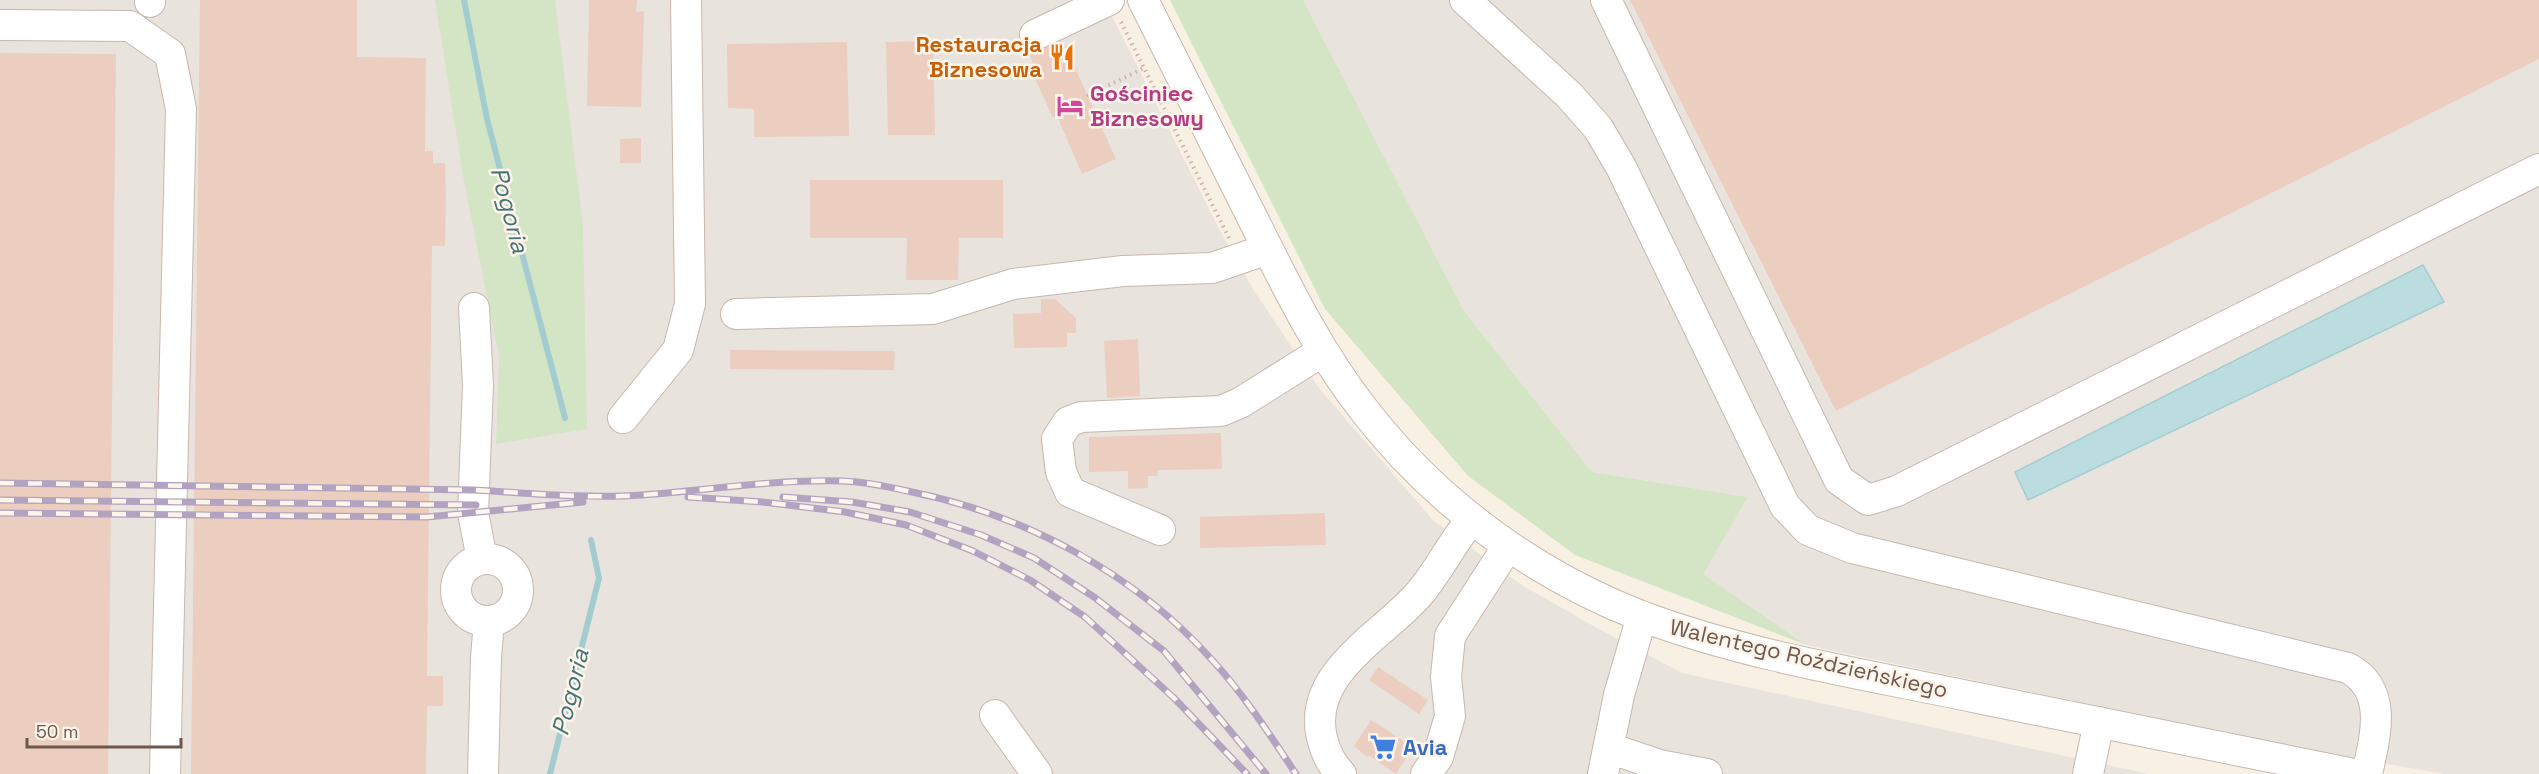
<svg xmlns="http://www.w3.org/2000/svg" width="2539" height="774" font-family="'Space Grotesk',sans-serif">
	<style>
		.industrial { fill: #e9e3de }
		.green { fill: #d3e5c4 }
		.water { fill: #bbdde0; stroke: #a3ccd1; stroke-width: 1.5 }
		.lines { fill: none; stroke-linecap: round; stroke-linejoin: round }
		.stream { stroke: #a3ccd1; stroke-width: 6 }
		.building { fill: #ebcebf }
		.minor-casing { stroke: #c8b7ac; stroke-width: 32 }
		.path { stroke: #d0b1a3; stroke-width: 4; stroke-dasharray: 1.5 4.5; stroke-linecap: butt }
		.minor { stroke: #fff; stroke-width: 30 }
		.rail-casing { stroke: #b2a4c1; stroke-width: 7 }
		.rail { stroke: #fdf4ea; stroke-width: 4.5; stroke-dasharray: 14; stroke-linecap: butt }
		.labels { text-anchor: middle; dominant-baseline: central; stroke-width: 5; stroke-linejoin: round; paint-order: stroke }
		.food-label { font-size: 22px; font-weight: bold; fill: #c56008; stroke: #fdf4ea; text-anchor: end }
		.hotel-label { font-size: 22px; font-weight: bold; fill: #b23c85; stroke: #fdf4ea; text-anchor: start }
		.street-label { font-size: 22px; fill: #6e574d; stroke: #fdf4ea }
		.shop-label { font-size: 22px; font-weight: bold; fill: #366cbe; stroke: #fdf4ea; text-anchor: start }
		.water-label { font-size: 24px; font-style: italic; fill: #467379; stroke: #fdf4ea }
	</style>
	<rect width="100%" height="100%" fill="#f9f0e4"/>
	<!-- industrial -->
	<path class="industrial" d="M0 0H1104L1219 229 1253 289 1319 388 1433 520 1522 585 1597 628 1682 673 2149 774H0Z
		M1303 0H2539V774H2445L2312 751 1806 645 1702 574 1748 497 1592 472 1464 311Z"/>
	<!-- green -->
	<path class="green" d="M435 0H555L583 225 587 429 496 444 499 357 463 176Z
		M1170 0H1303L1464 311 1592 472 1748 497 1703 574 1806 645 1575 555 1468 476 1325 309Z"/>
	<!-- water -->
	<path class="water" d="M2423 265 2444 302 2028 500 2015 472Z"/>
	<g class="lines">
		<!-- stream -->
		<path class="stream" d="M464 0 487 119 565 418
			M550 774 599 578 591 540"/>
	</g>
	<!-- building -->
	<path class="building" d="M200 0H357V57L426 58 425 151H433V163H445L446 198 445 246H432L427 676H443V706H427L426 774H191Z
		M589 0H637L636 12 644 11 641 107 587 106Z
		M1630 0H2539V59L1836 411Z
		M933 41 935 135H888L886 42Z
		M1063 41 1116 159 1082 174 1057 116 1053 118 1033 74 1037 72 1029 54Z
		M847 42 849 136 754 137V109L728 108 727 44Z
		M0 53 116 54 108 774H0Z
		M641 138V163H620V139Z
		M810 180H1003V238H959L958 280H906L907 238H810Z
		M1041 299H1055L1076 318V333H1067V347L1014 348 1013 314 1041 313Z
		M1138 339 1140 396 1107 398 1104 341Z
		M730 350 895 351 894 370 730 369Z
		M1221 433 1222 469 1157 470 1158 476H1148V488L1128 489V471L1089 472V437Z
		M1325 513 1326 545 1200 548V517Z
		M1378 667 1428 700 1419 714 1369 680Z
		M1371 720 1413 747 1396 774 1368 755 1367 757 1354 746Z"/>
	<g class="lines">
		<!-- minor casing -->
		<g class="minor-casing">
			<path id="minor" d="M150 0V2
				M1143 0C1179 72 1215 144 1251 215 1285 283 1317 350 1364 410 1435 502 1533 574 1641 616 1748 656 1863 674 1973 697 2100 722 2227 748 2354 774
				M1465 0 1569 95 1598 128 1621 167 1785 506 1808 530 1852 548 2348 668C2389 690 2375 737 2367 774
				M1606 0 1839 480 1868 500 1897 491 2539 169
				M0 25 130 26 170 54 181 109 165 774
				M1035 35 1109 0
				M474 308 478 385 473 513 482 559
				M736 314 933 309 1013 284 1123 271 1212 268 1268 249
				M623 418 678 350 690 304 686 0
				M1160 530 1070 492 1061 472 1057 439 1068 422 1081 417 1221 411 1240 403 1323 351
				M456 590a31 31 0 1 1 62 0a31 31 0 1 1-62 0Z
				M995 715 1037 774
				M1609 748 1659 765 1707 774
				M483 774 486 657 489 622
				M1341 774C1332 765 1325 751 1322 738 1306 673 1384 635 1419 594 1439 571 1452 542 1472 519
				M1426 774 1438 757 1450 716 1446 677 1450 636 1508 546
				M1603 774 1619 695 1642 616
				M2088 774 2099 722"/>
		</g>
		<!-- path -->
		<path class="path" d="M1121 22 1229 238
			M1087 96 1144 68"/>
		<!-- minor -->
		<use href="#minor" class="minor"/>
		<!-- rail casing -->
		<g class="rail-casing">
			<path id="rail" d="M0 483 474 490C528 493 589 499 642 495 710 490 775 479 843 481 866 482 890 487 912 492 1025 515 1136 574 1213 661 1245 696 1270 735 1296 774
				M688 497 763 502 845 512 906 525 973 551 1030 580 1085 617 1174 698 1247 774
				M783 497 852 502 910 512 981 535 1034 558 1094 597 1164 651 1266 774
				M0 500 476 505
				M0 513 427 517 583 502"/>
		</g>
		<!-- rail -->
		<use href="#rail" class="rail"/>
	</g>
	<!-- icons -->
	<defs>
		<g id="restaurant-bare" transform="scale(2.07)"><path d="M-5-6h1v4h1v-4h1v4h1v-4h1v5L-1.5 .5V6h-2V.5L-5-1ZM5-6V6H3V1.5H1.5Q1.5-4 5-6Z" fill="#e8710a" stroke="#fdf4ea" stroke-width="2.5" paint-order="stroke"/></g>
		<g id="hotel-bare" transform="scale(2.07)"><path d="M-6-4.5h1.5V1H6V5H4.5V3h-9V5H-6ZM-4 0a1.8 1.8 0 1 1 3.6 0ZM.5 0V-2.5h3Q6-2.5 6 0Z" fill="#d1479c" stroke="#fdf4ea" stroke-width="2.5" paint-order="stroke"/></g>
		<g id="supermarket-bare" transform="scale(2.07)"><path d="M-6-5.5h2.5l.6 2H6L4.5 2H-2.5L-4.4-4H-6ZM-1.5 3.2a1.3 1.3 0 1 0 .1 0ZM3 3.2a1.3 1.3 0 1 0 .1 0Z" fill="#3f7fe0" stroke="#fdf4ea" stroke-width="2.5" paint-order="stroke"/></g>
	</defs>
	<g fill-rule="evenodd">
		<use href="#restaurant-bare" x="1062" y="57"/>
		<use href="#hotel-bare" x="1070" y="106"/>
		<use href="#supermarket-bare" x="1383" y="747"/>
	</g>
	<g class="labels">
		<!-- food labels -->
		<g class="food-label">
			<text x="1042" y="44">Restauracja<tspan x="1042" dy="25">Biznesowa</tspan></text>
		</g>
		<!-- hotel labels -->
		<g class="hotel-label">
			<text x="1090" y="93">Gościniec<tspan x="1090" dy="25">Biznesowy</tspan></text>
		</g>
		<!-- street labels -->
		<g class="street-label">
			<text transform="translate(1809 658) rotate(13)">Walentego Roździeńskiego</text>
		</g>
		<!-- shop labels -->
		<g class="shop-label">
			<text x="1403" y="747">Avia</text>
		</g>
		<!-- water labels -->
		<g class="water-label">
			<text transform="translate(510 210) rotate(75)">Pogoria</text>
			<text transform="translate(570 692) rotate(-76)">Pogoria</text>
		</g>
	</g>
	<!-- scale -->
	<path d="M27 738v9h154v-9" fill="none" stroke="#6e574d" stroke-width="3"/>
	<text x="36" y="738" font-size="18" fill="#6e574d" stroke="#fdf4ea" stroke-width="4.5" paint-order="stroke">50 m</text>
</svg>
